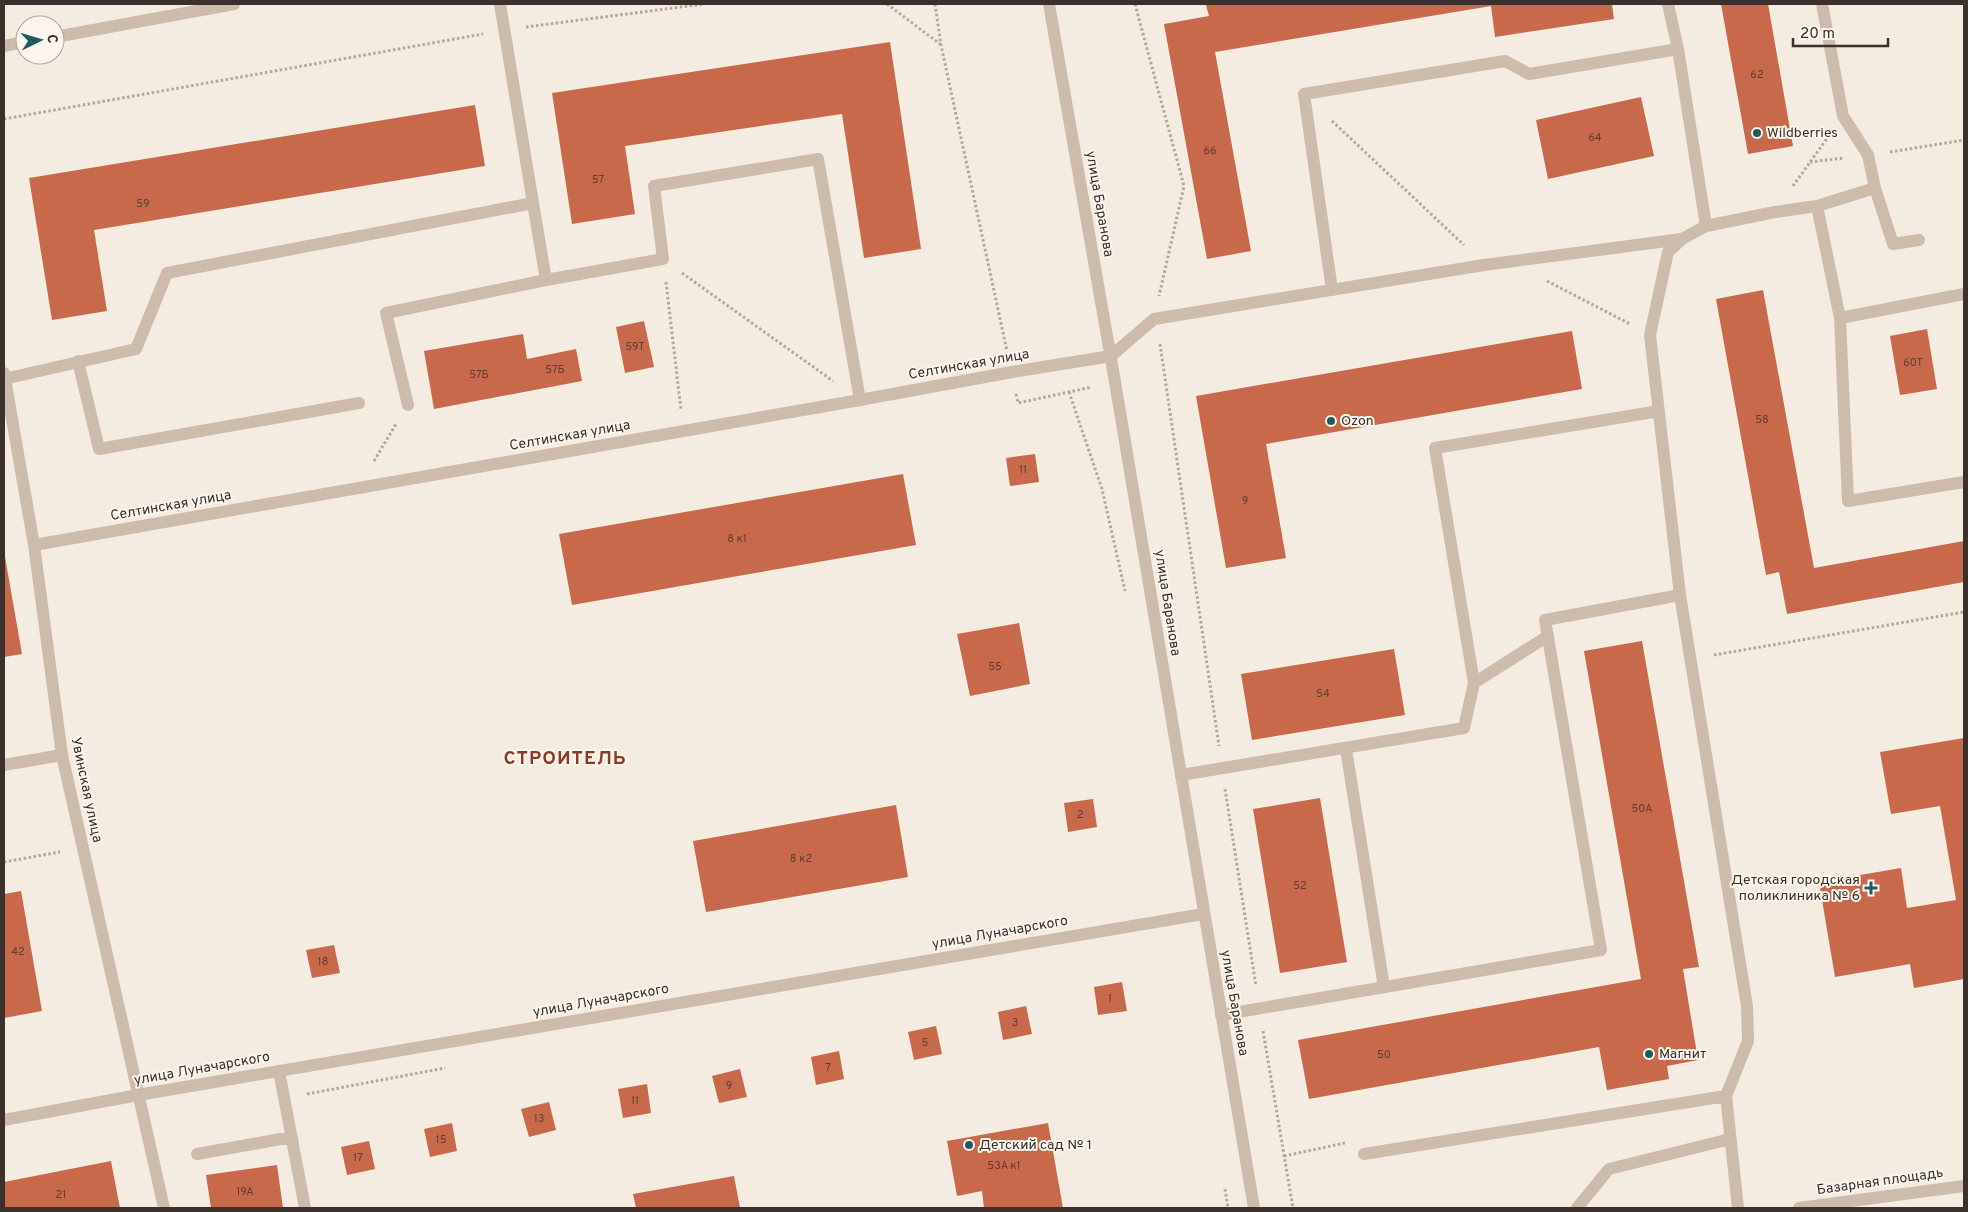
<svg xmlns="http://www.w3.org/2000/svg" width="1968" height="1212" font-family="Overpass,sans-serif">
	<style>
		.building { fill: #c8694b }
		.lines { fill: none; stroke-linecap: round; stroke-linejoin: round }
		.path { stroke: #b9a596; stroke-width: 3; stroke-dasharray: 2.5 2.5; stroke-linecap: butt }
		.service { stroke: #cdbbac; stroke-width: 12 }
		.minor { stroke: #cdbbac; stroke-width: 12 }
		.tertiary { stroke: #cdbbac; stroke-width: 12 }
		.poi-dot { fill: #1f5a5e; stroke: #fbf5ee; stroke-width: 2 }
		.labels { text-anchor: middle; dominant-baseline: central; stroke-width: 4; stroke-linejoin: round; paint-order: stroke }
		.number-label { font-size: 11px; fill: #5e3e33 }
		.poi-label { font-size: 14px; fill: #3b302b; stroke: #fbf5ee; text-anchor: start }
		.street-label { font-size: 14px; fill: #3b302b; stroke: #fbf5ee }
		.district-label { font-size: 19px; font-weight: bold; letter-spacing: 1px; fill: #8c3b22; stroke: #fbf5ee }
	</style>
	<rect width="100%" height="100%" fill="#f4ebe1"/>
	<!-- building -->
	<path class="building" d="M1213 4H1612L1614 19 1495 37 1491 6 1215 52 1251 251 1207 259 1164 24 1209 16 1206 5Z
		M1721 4H1768L1793 146 1748 154Z
		M890 42 921 249 864 258 842 114 625 146 635 214 572 224 552 93Z
		M1641 97 1654 156 1548 179 1536 120Z
		M475 105 485 166 94 230 107 311 52 320 29 178Z
		M1763 290 1814 568 1964 541V582L1787 614 1779 572 1766 575 1716 299Z
		M644 321 654 367 625 373 616 327Z
		M1927 329 1937 389 1900 395 1890 336Z
		M1572 331 1582 389 1266 444 1286 558 1226 568 1196 396Z
		M523 334 527 359 576 349 582 381 434 409 424 351Z
		M1035 454 1039 482 1010 486 1006 458Z
		M903 474 916 545 572 605 559 534Z
		M4 551 22 654 4 657Z
		M1019 623 1030 684 970 696 957 634Z
		M1642 641 1699 967 1683 969 1698 1060 1667 1066 1669 1079 1607 1090 1599 1047 1309 1099 1298 1040 1641 979 1584 651Z
		M1394 649 1405 715 1252 740 1241 674Z
		M1964 738V979L1914 988 1910 964 1835 977 1819 882 1901 868 1907 908 1956 900 1940 806 1891 814 1880 752Z
		M1320 798 1347 962 1280 973 1253 809Z
		M1093 799 1097 827 1068 832 1064 803Z
		M896 805 908 877 706 912 693 841Z
		M21 891 42 1011 4 1018V894Z
		M334 945 340 973 312 978 306 950Z
		M1122 982 1127 1011 1098 1015 1094 987Z
		M1026 1006 1032 1034 1003 1040 998 1012Z
		M936 1026 942 1054 914 1060 908 1032Z
		M839 1051 844 1079 816 1085 811 1057Z
		M740 1069 747 1097 719 1103 712 1076Z
		M647 1084 651 1113 623 1118 618 1089Z
		M549 1102 556 1130 529 1137 521 1109Z
		M452 1123 457 1151 430 1157 424 1129Z
		M1048 1123 1063 1208H984L982 1191 957 1196 947 1141Z
		M369 1141 375 1169 347 1175 341 1147Z
		M111 1161 120 1208H4V1182Z
		M277 1165 283 1208H211L206 1175Z
		M734 1176 740 1208H636L633 1194Z"/>
	<g class="lines">
		<!-- path -->
		<path class="path" d="M887 4 940 44
			M935 4 941 45 1007 351
			M1135 4 1184 186 1159 296
			M526 27 704 4
			M4 119 483 34
			M1332 121 1464 245
			M1890 152 1964 140
			M1810 162 1844 158
			M1793 186 1828 137
			M682 273 833 381
			M1547 281 1630 324
			M666 282 681 410
			M1160 344 1219 746
			M1069 392 1102 489 1125 591
			M1016 394 1018 403 1092 387
			M374 461 396 424
			M1714 655 1964 612
			M1225 789 1256 986
			M4 862 60 852
			M1263 1031 1293 1208
			M307 1094 445 1068
			M1284 1156 1345 1143
			M1225 1189 1228 1208"/>
		<!-- service -->
		<path class="service" d="M500 4 533 203
			M1668 4 1678 49 1706 226
			M1875 188 1893 244 1919 240
			M1817 206 1840 318 1848 501 1964 482
			M1682 239 1668 252 1650 335 1680 595 1747 1006 1748 1041 1726 1096 1738 1208
			M1332 290 1304 94 1505 61 1529 74 1678 49
			M1840 318 1964 294
			M1111 356 1154 319 1484 265 1682 239 1706 226 1775 212 1817 206 1875 188 1868 155 1843 116 1822 4
			M78 361 99 449 359 403
			M4 379 136 349 167 273 533 203 546 280 663 259 654 186 818 159 860 400
			M408 405 386 313 546 280
			M1474 683 1435 448 1659 411
			M1346 749 1384 987
			M4 765 62 755
			M1181 775 1464 728 1474 683 1548 636
			M1221 1015 1601 950 1545 620 1680 595
			M279 1071 305 1208
			M197 1154 292 1137
			M1364 1154 1726 1096
			M1577 1208 1609 1169 1730 1139"/>
		<!-- minor -->
		<path class="minor" d="M4 373 34 545 62 755 164 1208
			M34 545 860 400 1012 372 1111 356
			M4 1120 138 1095 1203 914
			M1799 1208 1964 1186"/>
		<!-- tertiary -->
		<path class="tertiary" d="M1049 4 1115 382 1254 1208
			M55 37 234 4
			M4 46 25 42"/>
	</g>
	<!-- markers -->
	<g class="poi-dot">
		<circle cx="1757" cy="133" r="5"/>
		<circle cx="1331" cy="421" r="5"/>
		<path d="M1868.5 880.5h5v5h5v5h-5v5h-5v-5h-5v-5h5z"/>
		<circle cx="1649" cy="1054" r="5"/>
		<circle cx="969" cy="1145" r="5"/>
	</g>
	<g class="labels">
		<!-- number labels -->
		<g class="number-label">
			<text x="1757" y="75">62</text>
			<text x="1595" y="138">64</text>
			<text x="1210" y="151">66</text>
			<text x="598" y="180">57</text>
			<text x="143" y="204">59</text>
			<text x="635" y="347">59Т</text>
			<text x="1913" y="363">60Т</text>
			<text x="555" y="370">57Б</text>
			<text x="479" y="375">57Б</text>
			<text x="1762" y="420">58</text>
			<text x="1023" y="470">11</text>
			<text x="1245" y="501">9</text>
			<text x="737" y="539">8 к1</text>
			<text x="995" y="667">55</text>
			<text x="1323" y="694">54</text>
			<text x="1642" y="809">50А</text>
			<text x="1080" y="815">2</text>
			<text x="801" y="859">8 к2</text>
			<text x="1300" y="886">52</text>
			<text x="18" y="952">42</text>
			<text x="323" y="962">18</text>
			<text x="1110" y="999">1</text>
			<text x="1015" y="1023">3</text>
			<text x="925" y="1043">5</text>
			<text x="1384" y="1055">50</text>
			<text x="828" y="1068">7</text>
			<text x="729" y="1086">9</text>
			<text x="635" y="1101">11</text>
			<text x="539" y="1119">13</text>
			<text x="441" y="1140">15</text>
			<text x="358" y="1158">17</text>
			<text x="1004" y="1166">53А к1</text>
			<text x="245" y="1192">19А</text>
			<text x="61" y="1195">21</text>
		</g>
		<!-- poi labels -->
		<g class="poi-label">
			<text x="1767" y="133">Wildberries</text>
			<text x="1341" y="421">Ozon</text>
			<text x="1860" y="880" text-anchor="end">Детская городская<tspan x="1860" dy="16">поликлиника № 6</tspan></text>
			<text x="1659" y="1054">Магнит</text>
			<text x="979" y="1145">Детский сад № 1</text>
		</g>
		<!-- street labels -->
		<g class="street-label">
			<text transform="translate(1099 204) rotate(80)">улица Баранова</text>
			<text transform="translate(969 365) rotate(-10)">Селтинская улица</text>
			<text transform="translate(570 436) rotate(-10)">Селтинская улица</text>
			<text transform="translate(171 506) rotate(-10)">Селтинская улица</text>
			<text transform="translate(1167 603) rotate(81)">улица Баранова</text>
			<text transform="translate(86 790) rotate(78)">Увинская улица</text>
			<text transform="translate(1000 933) rotate(-10)">улица Луначарского</text>
			<text transform="translate(601 1001) rotate(-10)">улица Луначарского</text>
			<text transform="translate(1234 1003) rotate(80)">улица Баранова</text>
			<text transform="translate(202 1069) rotate(-10)">улица Луначарского</text>
			<text transform="translate(1880 1182) rotate(-8)">Базарная площадь</text>
		</g>
		<!-- district labels -->
		<g class="district-label">
			<text x="565" y="759">СТРОИТЕЛЬ</text>
		</g>
	</g>
	<!-- border -->
	<rect width="1968" height="1212" fill="none" stroke="#3b302b" stroke-width="10"/>
	<!-- north arrow -->
	<g transform="translate(40 40) rotate(85)"><circle r="24" fill="#fbf5ee" stroke="#aea6a0"/>
	<path d="M0-4L9 19L0 12L-9 19Z" fill="#1f5a5e"/>
	<text y="-8" font-size="14" font-weight="bold" text-anchor="middle" fill="#3b302b">С</text>
	</g>
	<!-- scale -->
	<path d="M1793 38v8h95v-8" fill="none" stroke="#3b302b" stroke-width="2.5"/>
	<text x="1800" y="38" font-size="15" fill="#3b302b" stroke="#fbf5ee" stroke-width="4" paint-order="stroke">20 m</text>
</svg>
